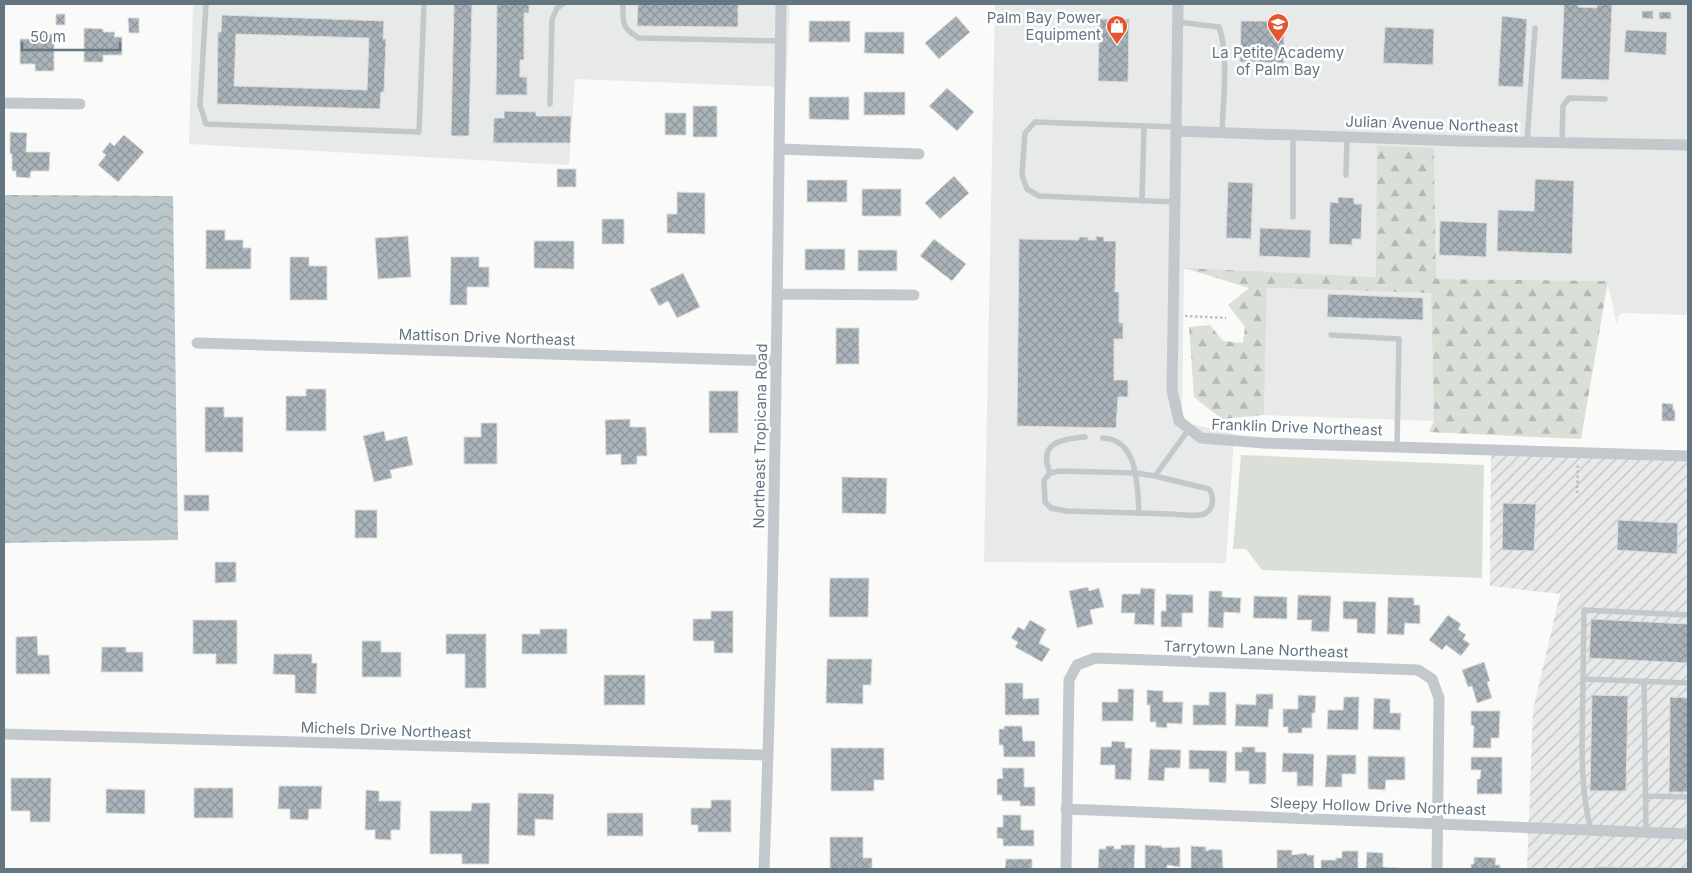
<svg xmlns="http://www.w3.org/2000/svg" width="1692" height="873" font-family="Inter,sans-serif">
	<style>
		.built { fill: #e8e9e9 }
		.industrial { fill: url(#industrial-furrows) }
		.grass { fill: #dadfd7 }
		.forest { fill: url(#forest-firs) }
		.water { fill: url(#water-waves) }
		.building { fill: url(#building-cross-hatch); stroke: #dcdcda; fill-rule: evenodd }
		.lines { fill: none; stroke-linecap: round; stroke-linejoin: round }
		.path { stroke: #bbbfc2; stroke-width: 2.5; stroke-dasharray: 2.5 2.5; stroke-linecap: butt }
		.lane { stroke: #c3c8cc; stroke-width: 5.5 }
		.street { stroke: #c3c8cc; stroke-width: 11 }
		.labels { text-anchor: middle; dominant-baseline: central; stroke-width: 5; stroke-linejoin: round; paint-order: stroke }
		.poi-label { font-size: 15px; fill: #657683; stroke: #fff; text-anchor: end }
		.street-label { font-size: 15px; fill: #657683; stroke: #fff }
	</style>
	<defs>
		<pattern id="industrial-furrows" width="10" height="10" patternUnits="userSpaceOnUse" patternTransform="scale(1.25)"><rect width="10" height="10" fill="#e8e9e9"/><path d="M-1 1l2-2M0 10L10 0M9 11l2-2" fill="none" stroke="#c0c1c2"/></pattern>
		<pattern id="forest-firs" width="22" height="20" patternUnits="userSpaceOnUse" patternTransform="scale(1.25)"><rect width="22" height="20" fill="#dadfd7"/><path d="M5 1l3.5 6h-7zM16 11l3.5 6h-7z" fill="#b4b9b4"/></pattern>
		<pattern id="water-waves" width="16" height="10" patternUnits="userSpaceOnUse" patternTransform="scale(1.25)"><rect width="16" height="10" fill="#bbc7cb"/><path d="M0 5q4-4 8 0t8 0" fill="none" stroke="#9ca6aa"/></pattern>
		<pattern id="building-cross-hatch" width="8" height="8" patternUnits="userSpaceOnUse" patternTransform="scale(1.25)"><rect width="8" height="8" fill="#aab3b9"/><path d="M0 0l8 8M0 8l8-8" fill="none" stroke="#8e969c"/></pattern>
	</defs>
	<rect width="100%" height="100%" fill="#fafaf8"/>
	<!-- built -->
	<path class="built" d="M193 4H790L786 87 575 79 569 165 189 144Z
		M995 4H1688V315L1623 313 1618 316 1617 325 1607 281 1436 279 1434 149 1376 277 1184 269 1182 422 1234 434 1226 563 984 562Z
		M1267 288 1431 293 1434 421 1264 415Z"/>
	<!-- industrial -->
	<path class="industrial" d="M1491 446 1688 455V869H1527L1533 710 1560 594 1490 586Z"/>
	<!-- grass -->
	<path class="grass" d="M1241 455 1484 465 1482 578 1262 570 1246 549H1233Z"/>
	<!-- forest -->
	<path class="forest" d="M1377 146 1434 148 1436 279 1608 281 1581 439 1429 432 1434 421 1431 293 1267 288 1264 415 1222 419 1194 397 1189 327 1210 325 1223 341 1243 343 1245 327 1228 305 1249 288 1184 268 1376 277Z"/>
	<!-- water -->
	<path class="water" d="M4 195 173 196 178 540 4 543Z"/>
	<!-- building -->
	<path class="building" d="M454 4H472L469 136H451Z
		M497 4H529V13H524V60H520V77H527V95H496Z
		M638 4H738V27L637 26Z
		M1564 4H1578V7L1597 8V5L1612 4 1609 80 1561 79Z
		M1642 11H1653V19L1642 18Z
		M1659 12H1671V19H1659Z
		M56 14H65V25H56Z
		M222 15 384 21 383 39H386L384 92H381L380 109 217 104 218 32H221ZM236 34 369 38 367 90 234 86Z
		M956 16 970 32 939 59 925 43Z
		M1502 16 1527 19 1523 87 1498 86Z
		M128 18H139V33H129Z
		M1099 19H1129L1128 82 1098 81Z
		M809 21H850V42H809Z
		M1241 21H1284V63L1240 62Z
		M1385 27 1434 29 1433 65 1383 63Z
		M84 28 103 29V32H115L114 37H122V55H103V62H84Z
		M1626 30 1667 32 1666 55 1624 52Z
		M865 32H904V54L864 53Z
		M36 34H54V71H35V64H20V39H36Z
		M947 88 974 112 957 131 929 106Z
		M864 92H905V115H864Z
		M809 97H849V120L809 119Z
		M693 106H717V137H693Z
		M504 111 536 112V116H571L570 143H493L494 118H504Z
		M665 113H686V135H665Z
		M10 132 27 133 26 152H50L49 171H31L30 178 16 177V171H12V154H10Z
		M124 135 144 152 118 182 98 165 106 155 102 152 110 142 114 146Z
		M557 169H576V187H557Z
		M954 176 969 193 940 219 925 203Z
		M1535 179 1574 181 1572 254 1497 251 1498 210 1534 211Z
		M807 180H847V202H807Z
		M1228 182 1253 183 1251 239 1226 238Z
		M862 189H901V216H862Z
		M677 192 705 193V234L667 233V214H677Z
		M1338 197 1354 198V204H1362L1361 239H1352V245L1329 244 1330 202 1338 203Z
		M602 219H624V244H602Z
		M1440 221 1487 223 1486 257 1439 255Z
		M1260 228 1311 230 1310 258 1259 256Z
		M206 230H225V240H243V248H251V269H206Z
		M408 236 411 277 378 279 375 238Z
		M1096 236 1104 237V241H1116L1115 292H1119V323H1123V339H1114V380H1128V397H1118L1116 428 1017 426 1019 239 1079 240V237H1088V240H1096Z
		M934 239 966 264 952 281 920 256Z
		M534 241H574V269L534 268Z
		M805 249H845V270H805Z
		M858 250H897V271H858Z
		M290 257H309V266H327V300H290Z
		M451 257H479V267H489V287H467V305H450Z
		M683 273 700 307 677 318 668 301 659 306 650 289Z
		M1328 294 1423 298V320L1327 317Z
		M836 328H859V364H836Z
		M306 389H326V431H286V396H306Z
		M709 391H738V433H709Z
		M1662 403 1673 404V410H1675V421H1662Z
		M205 407H224V417H243V452H205Z
		M630 419V427H646L647 456H637V464L621 465V454L606 455 605 420Z
		M481 423H497V464H464V437H481Z
		M384 431 386 441 407 436 413 465 390 470 392 478 374 482 363 436Z
		M842 477 887 478 886 514 842 513Z
		M184 495H209V511H184Z
		M1503 503 1536 504 1534 551 1502 550Z
		M355 510H377V538H355Z
		M1618 520 1678 523 1677 554 1617 550Z
		M215 562H236V582L215 583Z
		M830 578H869L868 617H829Z
		M1088 587 1089 591 1099 588 1104 607 1090 610 1093 624 1077 628 1069 591Z
		M1141 588 1155 589 1154 625 1134 624 1135 613H1121L1122 594H1140Z
		M1209 591H1222V597L1241 598 1240 613 1224 612 1223 628 1208 627Z
		M1166 594 1193 595V613H1182V627H1161V611H1166Z
		M1298 595 1331 596 1329 632 1311 631 1312 620H1297Z
		M1254 596 1287 597V619L1253 618Z
		M1388 597 1414 598V605H1420V624L1405 623 1404 635 1387 634Z
		M1343 601 1376 602 1375 634 1357 633V619H1343Z
		M711 611H733V653H714V641H693V619H711Z
		M1448 615 1461 624 1458 629 1466 635 1463 639 1470 644 1461 656 1446 645 1442 650 1429 640Z
		M1591 619 1688 624V663L1589 658Z
		M193 620H237V664H216V654H193Z
		M1030 620 1046 629 1039 643 1050 649 1042 662 1015 647 1018 642 1011 638 1018 627 1024 630Z
		M540 629H567V654H522V634H540Z
		M446 634H486V688H465V654H446Z
		M37 636 38 655H49L50 674H16V637Z
		M362 641H381V652H401V677H362Z
		M102 647H126V652H143V672H101Z
		M274 654H312V663H317L316 694 295 693V675L273 674Z
		M827 659H872L871 685H863V704L826 703Z
		M1484 662 1490 681 1487 682 1492 698 1477 703 1472 686 1468 687 1462 670Z
		M604 675H645V705H604Z
		M1005 683H1023V699L1039 698V715H1005Z
		M1118 689H1134L1133 721H1102V702H1118Z
		M1147 690 1163 691V702H1183L1182 724 1167 723V728L1156 727V722H1150V705H1147Z
		M1209 692H1226V725H1193V705H1209Z
		M1256 694H1273V709H1269L1268 727 1235 726 1236 704 1256 705Z
		M1298 695 1316 696 1315 713H1312V728H1302V733H1288V727H1283V709H1298Z
		M1592 695 1628 696 1626 791H1590Z
		M1344 697H1359L1358 730 1327 729 1328 710H1343Z
		M1670 697 1688 698V792H1669Z
		M1374 698 1390 699V713H1401L1400 730 1373 729Z
		M1471 711H1500L1499 738H1491V748H1473L1474 726 1471 725Z
		M1004 726H1022L1023 741H1035V757H1004L1003 745H999V729H1004Z
		M1112 741 1125 742V748H1132L1131 780 1115 779V765H1100L1101 747H1111Z
		M1242 747H1255V752H1266V784H1249V771H1235V752H1242Z
		M831 748H884V780H874V791H831Z
		M1150 749 1181 750 1180 768H1165L1164 781 1148 780Z
		M1189 750 1227 751 1226 783 1209 782V769H1189Z
		M1283 753 1314 754 1313 786H1297V772H1282Z
		M1327 755H1356V774H1342V787H1325Z
		M1368 756 1405 757V780H1386L1385 790 1368 789Z
		M1471 757H1502V794H1477V779H1480L1481 770H1471Z
		M1002 768H1024V787H1035V806H1020V801H1002V795H997V779L1003 778Z
		M11 778H51L50 822H30V811H11Z
		M279 786H322L321 809H309L308 820 290 819V809H278Z
		M194 788H233V818H194Z
		M106 789 145 790V814L106 813Z
		M366 790 379 791V801H401L400 830H391V840L375 839V830H365Z
		M518 793 554 794 553 820 535 819V836L517 835Z
		M711 800H731V832H698V825H691V808H711Z
		M472 803H490L489 864H462V854H430V811H471Z
		M607 813H643V836H607Z
		M1003 815H1021V830H1034V846H1003V839L997 838V827H1003Z
		M830 837H863V858H872V869H830Z
		M1121 845H1135L1134 869H1098L1099 849H1106V846H1114V849H1121Z
		M1145 845 1162 846V848L1180 847V867L1167 865V869H1145Z
		M1191 846 1206 847V851L1212 849 1222 850 1223 869H1191Z
		M1277 850H1292V855L1307 853V855H1314V869H1277Z
		M1342 851H1358V869H1321V860H1336V858H1342Z
		M1367 852 1383 853V867L1398 868V869H1366Z
		M1474 857 1496 858 1495 865H1500V869H1471V864H1474Z
		M1006 859H1032V869H1005Z
		M1597 867 1670 868V869H1597Z"/>
	<g class="lines">
		<!-- path -->
		<path class="path" d="M1185 316 1226 318
			M1577 493 1578 464"/>
		<!-- lane -->
		<path class="lane" d="M206 4 200 105 206 124 419 132 424 4
			M623 4C623 22 621 28 639 38L780 41
			M1178 22 1219 27C1229 54 1223 103 1222 133
			M550 104 552 20 557 8 563 4
			M1527 142 1535 28
			M1562 142 1563 106 1569 98 1605 99
			M1346 175 1347 137
			M1142 201 1144 126
			M1175 202 1039 196 1027 189 1022 175 1025 133 1035 122 1176 127
			M1293 217V135
			M1331 335 1399 339 1397 447
			M1103 438C1139 440 1137 486 1139 513
			M1050 473C1038 443 1060 439 1085 437
			M1155 476 1209 489C1214 496 1214 508 1206 513 1197 518 1181 514 1171 514 1136 513 1101 512 1066 511L1051 508 1045 502 1044 480 1050 473 1060 471 1136 473 1155 476 1189 429
			M1583 679 1584 610 1688 615
			M1644 681 1646 832
			M1645 796 1688 797
			M1591 830C1578 781 1583 729 1583 679L1688 683"/>
		<!-- street -->
		<path class="street" d="M1178 4 1172 390 1179 421 1201 438 1264 443 1688 456
			M4 103 80 104
			M1176 131 1460 141 1688 145
			M779 149 919 154
			M778 294 914 295
			M197 343 776 361
			M4 734 768 755
			M1066 809 1688 834
			M764 869C775 581 777 292 781 4
			M1066 869 1069 680 1077 665 1095 658 1418 670 1432 679 1439 698 1437 869"/>
	</g>
	<!-- icons -->
	<defs>
		<g id="school-pin" transform="scale(1.125)"><path d="M0 17L-7.5 6A9.5 9.5 0 1 1 7.5 6Z" fill="#e4572e" stroke="#fff"/><path d="M0-5L7-2L0 1L-7-2ZM-4 1L0 2.5L4 1V4Q0 6-4 4Z" fill="#fff"/></g>
		<g id="shop-pin" transform="scale(1.125)"><path d="M0 17L-7.5 6A9.5 9.5 0 1 1 7.5 6Z" fill="#e4572e" stroke="#fff"/><path d="M-5-2.5h2.3a2.7 3.5 0 0 1 5.4 0H5L5.5 6h-11ZM-1.5-2.5h3a1.5 2.3 0 0 0-3 0Z" fill="#fff"/></g>
	</defs>
	<g fill-rule="evenodd">
		<use href="#school-pin" x="1278" y="24"/>
		<use href="#shop-pin" x="1117" y="26"/>
	</g>
	<g class="labels">
		<!-- poi labels -->
		<g class="poi-label">
			<text x="1101" y="17">Palm Bay Power<tspan x="1101" dy="17">Equipment</tspan></text>
			<text x="1278" y="52" text-anchor="middle">La Petite Academy<tspan x="1278" dy="17">of Palm Bay</tspan></text>
		</g>
		<!-- street labels -->
		<g class="street-label">
			<text transform="translate(1432 124) rotate(2)">Julian Avenue Northeast</text>
			<text transform="translate(487 337) rotate(2)">Mattison Drive Northeast</text>
			<text transform="translate(1297 427) rotate(2)">Franklin Drive Northeast</text>
			<text transform="translate(760 436) rotate(-89)">Northeast Tropicana Road</text>
			<text transform="translate(1256 649) rotate(2)">Tarrytown Lane Northeast</text>
			<text transform="translate(386 730) rotate(2)">Michels Drive Northeast</text>
			<text transform="translate(1378 806) rotate(2)">Sleepy Hollow Drive Northeast</text>
		</g>
	</g>
	<!-- border -->
	<rect width="1692" height="873" fill="none" stroke="#657683" stroke-width="10"/>
	<!-- scale -->
	<path d="M22 42v8h98v-8" fill="none" stroke="#657683" stroke-width="2.5"/>
	<text x="30" y="42" font-size="15" fill="#657683" stroke="#ffffff" stroke-width="4" paint-order="stroke">50 m</text>
</svg>
